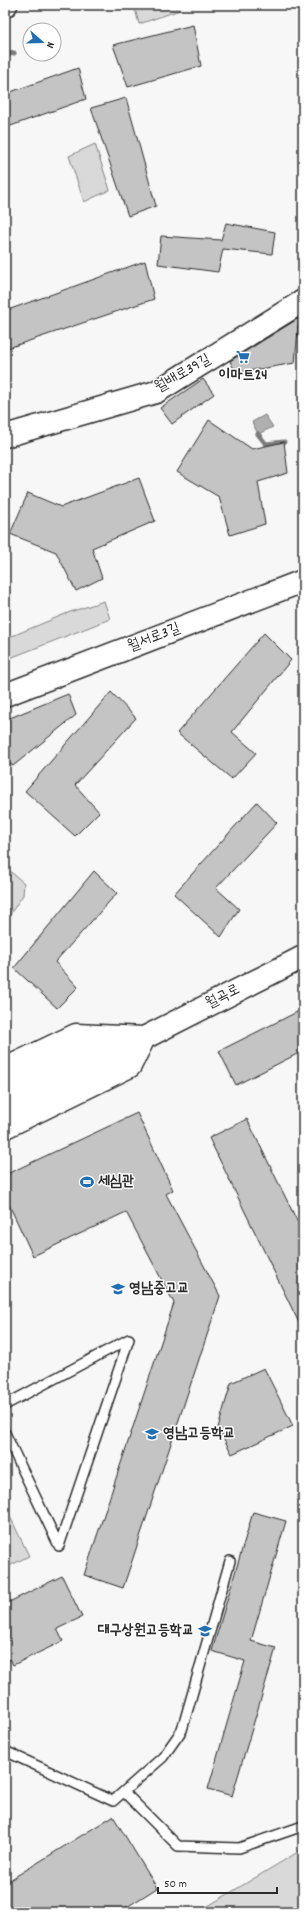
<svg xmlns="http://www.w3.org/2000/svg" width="308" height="1917" font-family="Dekko,'Poor Story',sans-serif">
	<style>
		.green { fill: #d9d9d9; stroke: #828282 }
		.water { fill: #b0b0b0; stroke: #7b7b7b }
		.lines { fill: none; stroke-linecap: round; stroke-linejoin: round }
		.stream { stroke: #7b7b7b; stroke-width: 5 }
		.building { fill: #c4c4c4; stroke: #2b2b2b }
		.lane-casing { stroke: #2b2b2b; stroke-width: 12 }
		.secondary-casing { stroke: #2b2b2b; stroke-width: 25 }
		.path { stroke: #2b2b2b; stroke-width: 2.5; stroke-dasharray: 3 3; stroke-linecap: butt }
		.lane { stroke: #fff; stroke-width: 9 }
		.secondary { stroke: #fff; stroke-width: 22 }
		.labels { text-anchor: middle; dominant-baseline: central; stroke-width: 3; stroke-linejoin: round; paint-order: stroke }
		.street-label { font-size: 15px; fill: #2b2b2b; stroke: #fff }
		.poi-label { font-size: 15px; font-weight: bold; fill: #2b2b2b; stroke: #fff; text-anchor: start }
	</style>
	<rect width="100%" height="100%" fill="#f7f7f7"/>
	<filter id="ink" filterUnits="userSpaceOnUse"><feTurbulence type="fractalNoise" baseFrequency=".025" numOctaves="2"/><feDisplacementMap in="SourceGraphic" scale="8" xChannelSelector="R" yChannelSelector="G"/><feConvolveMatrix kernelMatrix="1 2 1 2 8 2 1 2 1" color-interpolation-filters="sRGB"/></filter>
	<g filter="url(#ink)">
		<!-- green -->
		<path class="green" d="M134 5H178L180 10 139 24Z
			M95 144 110 190 84 202 69 156Z
			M104 601 110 619 5 660V639L70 612Z
			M5 867 24 883 23 895 5 922Z
			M5 1506 29 1556 5 1568Z
			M303 1849V1912H198Z"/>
		<!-- water -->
		<path class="water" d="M265 415 273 427 258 434 252 422Z"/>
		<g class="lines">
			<!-- stream -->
			<path class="stream" d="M5 55 14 53
				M258 434 266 444 284 442"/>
		</g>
		<!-- building -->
		<path class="building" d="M193 25 201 66 128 87 113 45Z
			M78 68 86 99 5 128V94Z
			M126 98 156 206 128 216 91 108Z
			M226 223 275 232 272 254 223 249 218 272 158 264 161 236 221 240Z
			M145 261 154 299 5 349V311Z
			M299 318 295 363 236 373 230 361Z
			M203 379 214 394 172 424 160 408Z
			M209 420 252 449 284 442 288 473 258 482 265 524 230 535 219 497 177 472Z
			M139 478 155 521 92 548 102 578 76 591 56 552 10 534 28 493 61 507Z
			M264 633 291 660 232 732 256 753 232 779 177 733Z
			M111 692 136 718 75 785 99 812 75 836 25 791Z
			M68 694 76 715 13 766 5 760V720Z
			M257 802 277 823 216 888 239 909 221 937 174 894Z
			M94 871 117 893 55 962 78 987 57 1008 14 968Z
			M303 1009V1051L236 1085 219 1051Z
			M137 1113 173 1190 166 1194 220 1296 123 1588 84 1575 174 1303 126 1212 33 1256 5 1196V1175Z
			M247 1119 303 1233V1331L209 1138Z
			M264 1368 293 1426 232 1454 218 1428 231 1383Z
			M253 1512 286 1521 251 1641 276 1648 232 1796 208 1789 245 1661 212 1651Z
			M62 1576 82 1617 57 1629 63 1641 13 1665 10 1659 5 1662V1604Z
			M113 1816 157 1888 119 1912H5V1883Z"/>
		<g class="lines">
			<!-- lane casing -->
			<g class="lane-casing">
				<path id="lane" d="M5 1405 129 1339 59 1546 5 1433
					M5 1751 113 1801 163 1757 182 1730 230 1561
					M124 1792 178 1846 239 1848 303 1826"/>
			</g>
			<!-- secondary casing -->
			<g class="secondary-casing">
				<path id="secondary" d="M5 6 6 5
					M5 436 156 392 303 301
					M5 695 303 581
					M5 1069 76 1035 144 1038 303 957
					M5 1086 85 1048 110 1044
					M5 1106 142 1039
					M5 1127 130 1066 144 1038"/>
			</g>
			<!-- path -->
			<path class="path" d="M298 326 303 332"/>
			<!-- lane -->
			<use href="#lane" class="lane"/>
			<!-- secondary -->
			<use href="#secondary" class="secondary"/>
		</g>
	</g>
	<!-- icons -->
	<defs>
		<g id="supermarket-bare" transform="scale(1.08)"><path d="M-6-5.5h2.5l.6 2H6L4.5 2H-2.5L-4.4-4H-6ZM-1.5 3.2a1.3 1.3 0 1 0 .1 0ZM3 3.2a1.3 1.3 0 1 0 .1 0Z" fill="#1f6fb2" stroke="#fff" stroke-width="2.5" paint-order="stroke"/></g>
		<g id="stadium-bare" transform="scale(1.08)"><path d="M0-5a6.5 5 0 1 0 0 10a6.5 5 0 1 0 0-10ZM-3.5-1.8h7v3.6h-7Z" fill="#1f6fb2" stroke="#fff" stroke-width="2.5" paint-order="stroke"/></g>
		<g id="school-bare" transform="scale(1.08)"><path d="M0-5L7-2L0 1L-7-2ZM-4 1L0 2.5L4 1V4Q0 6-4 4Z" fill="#1f6fb2" stroke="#fff" stroke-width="2.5" paint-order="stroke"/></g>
	</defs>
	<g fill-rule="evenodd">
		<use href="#supermarket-bare" x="243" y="357"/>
		<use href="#stadium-bare" x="87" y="1182"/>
		<use href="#school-bare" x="118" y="1289"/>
		<use href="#school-bare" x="152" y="1434"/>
		<use href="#school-bare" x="205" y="1631"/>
	</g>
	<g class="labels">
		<!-- street labels -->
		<g class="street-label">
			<text transform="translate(183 374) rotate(-30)">월배로39길</text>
			<text transform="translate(154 638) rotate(-21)">월서로3길</text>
			<text transform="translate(223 997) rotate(-27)">월곡로</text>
		</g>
		<!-- poi labels -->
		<g class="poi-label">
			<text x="243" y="376" text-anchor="middle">이마트24</text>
			<text x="98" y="1182">세심관</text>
			<text x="129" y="1289">영남중고교</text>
			<text x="163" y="1434">영남고등학교</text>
			<text x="194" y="1631" text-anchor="end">대구상원고등학교</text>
		</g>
	</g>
	<!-- margin -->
	<rect width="308" height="1917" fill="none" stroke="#fff" stroke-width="20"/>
	<rect x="10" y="10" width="288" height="1897" fill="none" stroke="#2b2b2b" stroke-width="1.5" filter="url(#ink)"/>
	<!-- north arrow -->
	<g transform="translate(42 42) rotate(110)"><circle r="19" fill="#ffffff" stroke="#aaaaaa"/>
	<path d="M0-3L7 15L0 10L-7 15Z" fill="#1f6fb2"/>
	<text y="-6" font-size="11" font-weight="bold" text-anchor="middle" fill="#2b2b2b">N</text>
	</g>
	<!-- scale -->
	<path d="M158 1887v6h119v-6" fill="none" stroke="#2b2b2b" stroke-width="2"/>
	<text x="164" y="1887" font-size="12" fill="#2b2b2b" stroke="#ffffff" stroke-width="3" paint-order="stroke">50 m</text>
</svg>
